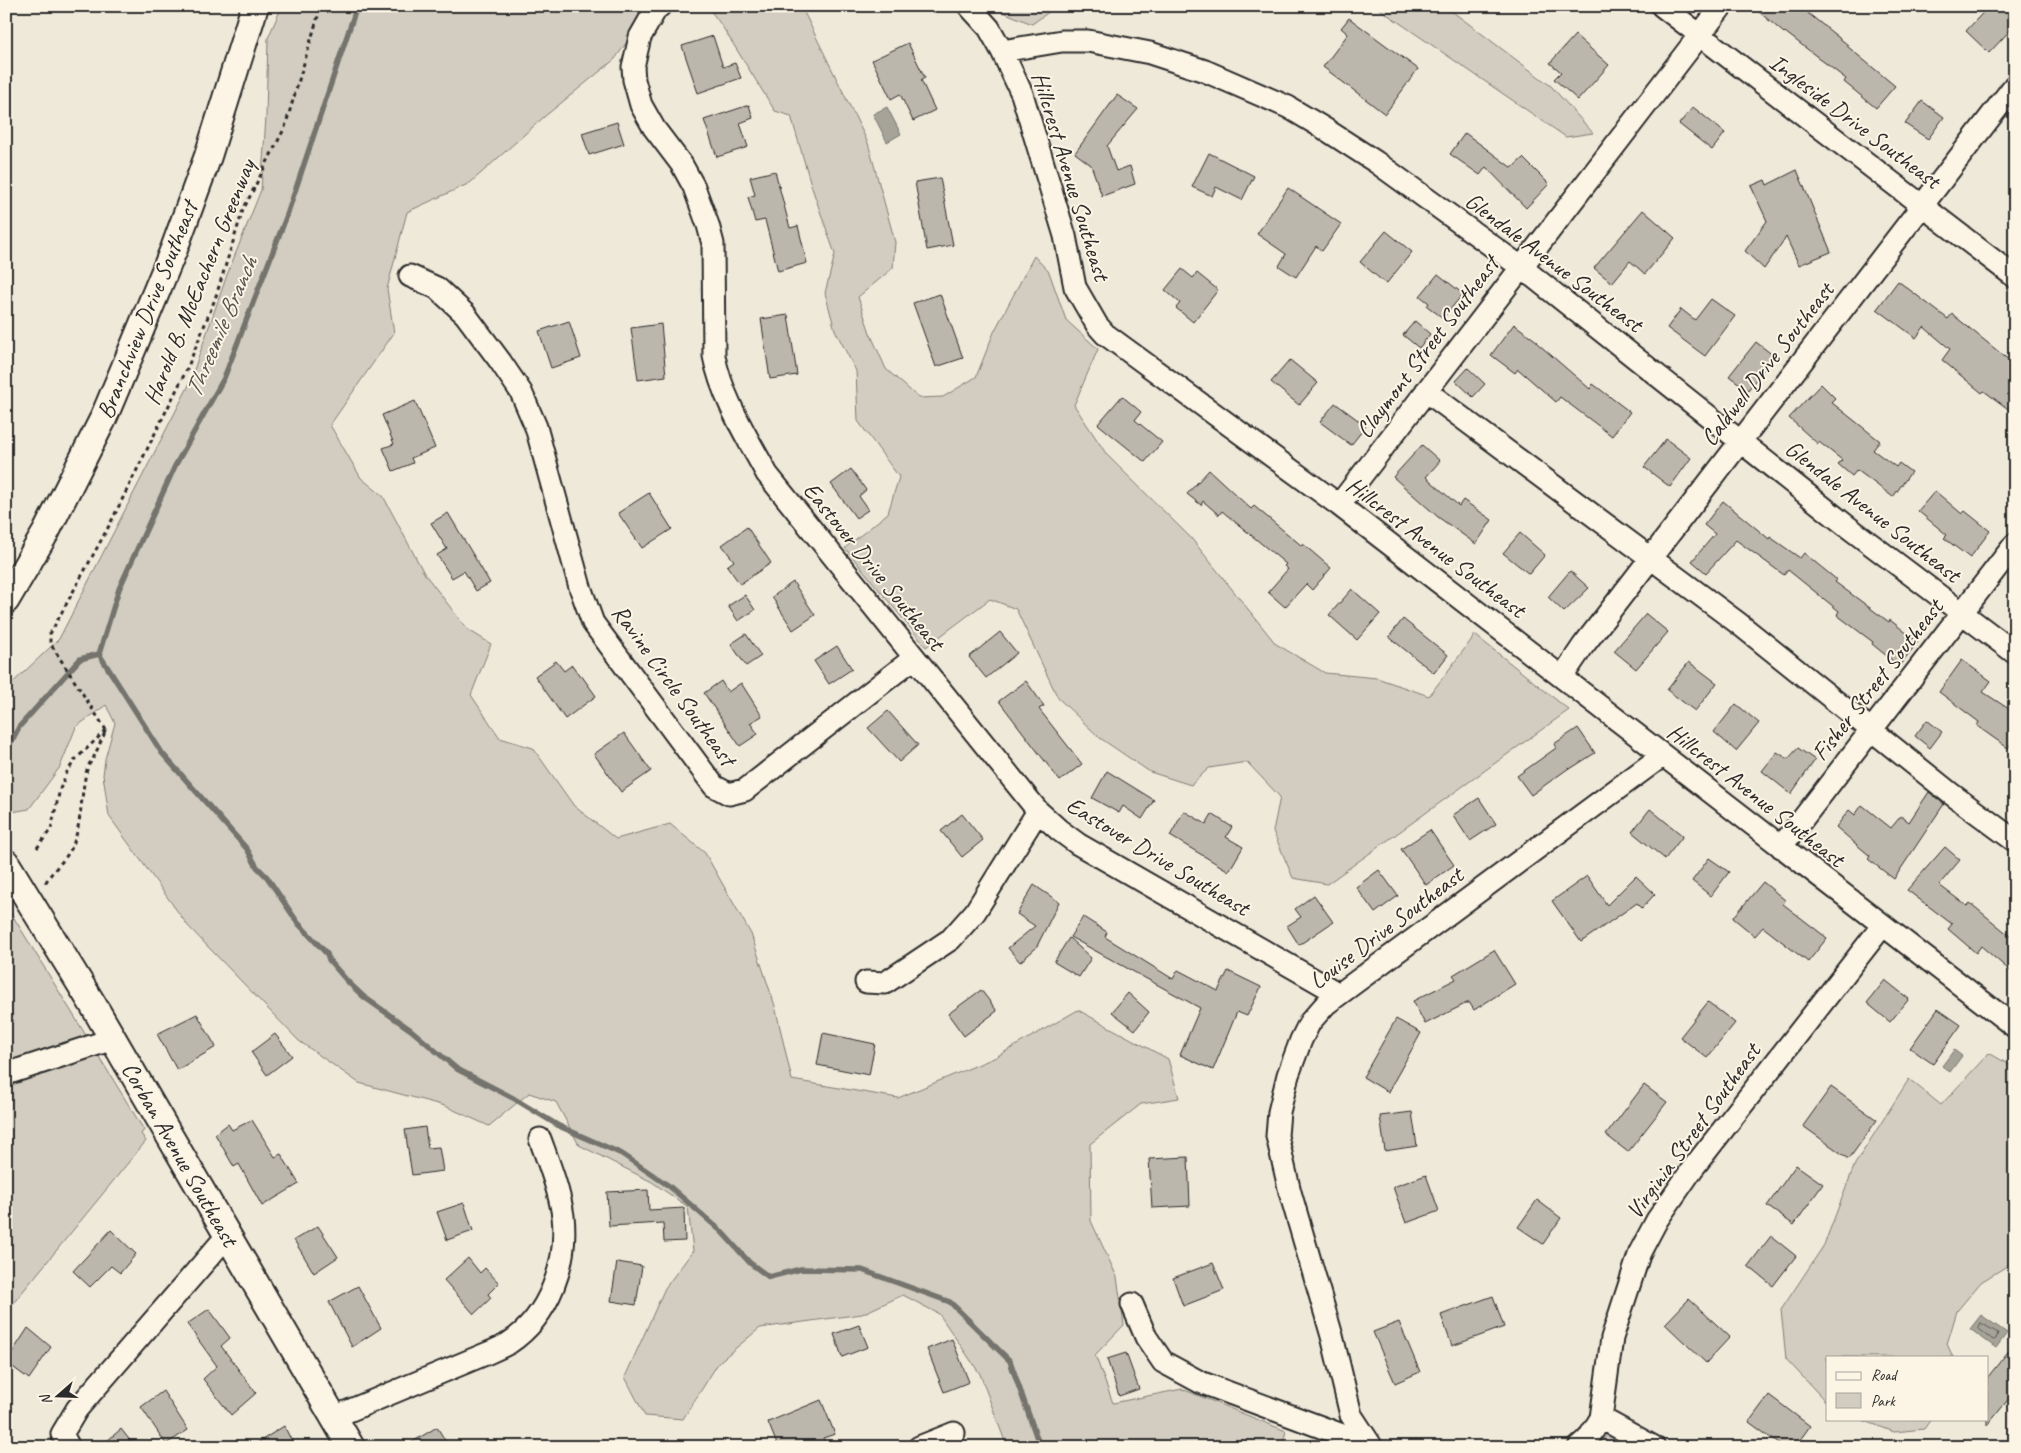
<svg xmlns="http://www.w3.org/2000/svg" width="2021" height="1453" font-family="Caveat,sans-serif">
	<style>
		.green { fill: #d2cdc0; stroke: #7e7c76 }
		.water { fill: #a6a399; stroke: #75736d }
		.lines { fill: none; stroke-linecap: round; stroke-linejoin: round }
		.shore { stroke: #5c5b57; stroke-width: 1 }
		.stream { stroke: #75736d; stroke-width: 5.5 }
		.building { fill: #bcb7ac; stroke: #2b2b2b }
		.minor-casing { stroke: #2b2b2b; stroke-width: 25 }
		.major-casing { stroke: #2b2b2b; stroke-width: 30 }
		.path { stroke: #2b2b2b; stroke-width: 3; stroke-dasharray: 4 4; stroke-linecap: butt }
		.minor { stroke: #fcf5e5; stroke-width: 21 }
		.major { stroke: #fcf5e5; stroke-width: 26 }
		.labels { text-anchor: middle; dominant-baseline: central; stroke-width: 4; stroke-linejoin: round; paint-order: stroke }
		.street-label { font-size: 24px; fill: #2b2b2b; stroke: #fcf5e5 }
		.water-label { font-size: 25px; font-style: italic; fill: #565552; stroke: #fcf5e5 }
	</style>
	<rect width="100%" height="100%" fill="#efe9da"/>
	<filter id="ink" filterUnits="userSpaceOnUse"><feTurbulence type="fractalNoise" baseFrequency=".02" numOctaves="2"/><feDisplacementMap in="SourceGraphic" scale="10" xChannelSelector="R" yChannelSelector="G"/><feConvolveMatrix kernelMatrix="1 2 1 2 8 2 1 2 1" color-interpolation-filters="sRGB"/></filter>
	<g filter="url(#ink)">
		<!-- green -->
		<path class="green" d="M282 6H652L615 59 544 117 470 183 407 212 387 289 394 333 330 425 361 478 383 496 424 573 467 629 491 644 471 695 500 738 533 748 574 806 616 839 670 824 705 853 751 934 775 1006 792 1080 898 1098 994 1058 1078 1010 1168 1059 1179 1098 1141 1104 1090 1144 1091 1221 1117 1277 1124 1325 1095 1355 1113 1403 1182 1389 1286 1431 1282 1447H1007L980 1374 939 1314 903 1295 862 1314 760 1328 719 1362 683 1419 645 1416 625 1377 665 1288 693 1251 688 1207 652 1182 579 1145 556 1102 529 1093 489 1126 445 1106 359 1083 299 1041 188 926 109 816 103 775 105 759 115 723 106 705 76 727 60 767 29 809 6 813V689L59 639 188 387 227 275 261 190 266 117 268 38Z
			M707 6H801L868 143 895 242 893 268 858 297 870 333 886 369 919 398 943 397 976 377 994 332 1034 256 1049 272 1066 320 1098 349 1074 405 1107 455 1191 538 1276 644 1325 673 1377 678 1429 696 1475 635 1569 710 1327 884 1293 878 1273 831 1280 797 1247 762 1209 768 1191 785 1150 772 1100 738 1058 698 1016 609 990 599 926 647 845 548 888 513 899 477 858 421 856 371 835 330 825 293 835 254 812 188 791 116 775 111 722 26Z
			M989 6H1057L1032 24Z
			M1375 6H1445L1551 86 1593 133 1566 137Z
			M6 905 144 1130 141 1134 146 1141 6 1312Z
			M1989 1053 2015 1068V1129L2011 1138 2015 1143V1261L1981 1282 1957 1311 1947 1344 1953 1357H1827V1403L1786 1359 1781 1310 1824 1245 1855 1164 1909 1079 1941 1105Z
			M1860 1419H1931L1924 1429 1894 1432Z
			M1611 1430 1641 1447H1597Z"/>
		<!-- water -->
		<path class="water" d="M887 107 901 134 887 142 873 114Z
			M1954 1050 1962 1056 1950 1072 1942 1066Z
			M1981 1315 2007 1333 1996 1348 1970 1329Z"/>
		<g class="lines">
			<!-- shore -->
			<path class="shore" d="M1981 1323 1998 1333 1996 1339 1993 1340 1979 1329Z"/>
			<!-- stream -->
			<path class="stream" d="M99 654 162 753 247 849 257 867 267 877 298 923 327 954 329 960 348 982 364 997 411 1030 457 1069 513 1098 559 1126 622 1154 669 1186 721 1231 750 1263 769 1277 801 1269 862 1270 950 1302 1010 1361 1040 1447
				M99 654 119 589 175 466 224 378 287 215 357 6
				M6 752 19 727 80 659 99 654"/>
		</g>
		<!-- building -->
		<path class="building" d="M1752 6H1799L1848 45 1847 46 1895 86 1876 108 1844 82 1846 79 1785 32 1784 33Z
			M1989 6H2015V25L1989 53 1966 31Z
			M1349 18 1418 69 1385 114 1323 67 1348 34 1341 28Z
			M1575 35 1609 65 1578 100 1554 79 1561 72 1550 63Z
			M713 36 723 67 735 63 741 78 698 93 682 46Z
			M908 43 925 78 921 80 935 110 913 121 900 94 891 99 872 60Z
			M1117 95 1138 109 1107 146 1116 171 1130 166 1135 184 1102 196 1091 165 1075 153Z
			M1922 101 1944 117 1928 139 1905 124Z
			M749 105 753 118 740 123 748 147 717 157 704 120Z
			M1693 107 1725 133 1712 150 1679 124Z
			M617 122 624 144 589 155 582 133Z
			M1465 133 1512 168 1523 158 1549 184 1526 208 1486 167 1480 175 1450 154Z
			M1209 153 1254 176 1242 200 1216 187 1212 196 1192 187Z
			M1797 170 1831 252 1799 265 1786 237 1764 269 1745 251 1767 221 1751 186 1765 180 1767 185Z
			M775 171 790 228 798 226 807 263 778 271 765 220 755 222 748 197 755 195 750 177Z
			M940 178 953 245 927 250 915 182Z
			M1288 188 1341 224 1322 251 1316 246 1296 277 1279 266 1286 254 1257 234Z
			M1643 210 1675 238 1645 274 1630 261 1612 283 1594 268Z
			M1386 231 1412 252 1386 284 1360 262Z
			M1182 269 1193 278 1197 273 1218 290 1193 322 1176 308 1180 303 1165 290Z
			M1438 274 1463 294 1443 318 1427 306 1429 303 1420 296Z
			M1898 281 1948 319 1952 314 2015 365V414L1984 391 1982 393 1942 360 1950 349 1924 327 1916 338 1877 309Z
			M940 294 963 358 936 367 913 303Z
			M1711 299 1735 316 1705 356 1667 328 1681 309 1695 320Z
			M788 315 797 375 770 379 761 319Z
			M569 321 581 358 551 368 539 331Z
			M1415 321 1430 334 1419 348 1403 335Z
			M661 324 666 376 638 380 631 328Z
			M1514 324 1538 342 1537 343 1590 389 1593 384 1630 412 1612 436 1560 397 1556 402 1518 369 1515 373 1491 355Z
			M1756 342 1774 356 1748 390 1729 376Z
			M1290 360 1318 383 1299 405 1271 382Z
			M1468 368 1485 384 1473 397 1456 381Z
			M1821 384 1835 398 1831 402 1880 441 1873 450 1896 467 1899 463 1911 472 1893 497 1857 470 1852 476 1838 464 1842 460 1819 442 1818 444 1789 418Z
			M1122 396 1141 412 1135 420 1162 442 1145 462 1098 424Z
			M415 401 435 448 411 458 413 463 393 471 383 448 394 444 382 415Z
			M1335 403 1366 426 1351 445 1320 422Z
			M1666 439 1691 458 1670 487 1644 467Z
			M1422 445 1440 461 1426 477 1459 506 1463 500 1492 520 1476 544 1438 517 1393 477Z
			M851 469 866 490 859 496 868 510 856 518 831 484Z
			M1209 470 1251 509 1254 506 1302 546 1303 544 1331 568 1312 590 1306 584 1285 607 1268 592 1288 569 1284 566 1286 564 1222 511 1219 515 1203 501 1201 505 1187 494Z
			M1935 491 1962 514 1965 511 1990 531 1970 558 1944 538 1947 535 1918 511Z
			M649 493 672 529 642 548 618 513Z
			M1723 501 1769 539 1770 537 1800 558 1804 553 1837 580 1835 582 1889 622 1890 620 1918 642 1899 666 1872 644 1873 642 1837 615 1839 611 1788 570 1784 575 1736 540 1706 573 1692 561 1715 534 1704 525Z
			M448 513 490 583 476 591 464 571 452 578 437 555 447 549 431 523Z
			M747 527 771 563 740 584 727 566 734 561 722 545Z
			M1520 533 1545 555 1529 574 1503 553Z
			M1570 571 1589 588 1564 612 1548 597Z
			M793 582 815 615 793 630 772 597Z
			M1352 589 1380 614 1357 640 1329 615Z
			M745 595 755 610 738 621 728 606Z
			M1646 614 1668 632 1636 669 1614 651Z
			M1403 619 1448 655 1434 673 1389 637Z
			M1000 632 1017 653 986 678 969 657Z
			M746 634 761 656 746 666 731 644Z
			M837 646 852 669 829 684 814 661Z
			M1962 660 1991 681 1983 692 2015 713V738L2008 748 1977 726 1979 722 1939 692Z
			M556 661 564 671 572 665 580 676 581 675 596 696 565 719 535 676Z
			M1689 662 1717 683 1695 711 1667 690Z
			M721 681 728 692 741 683 762 716 750 723 758 734 740 746 704 693Z
			M1026 681 1044 706 1039 709 1082 764 1060 781 999 701Z
			M1736 704 1759 723 1736 751 1714 732Z
			M888 711 918 745 899 762 868 728Z
			M1927 720 1942 732 1930 748 1915 736Z
			M1578 728 1595 753 1570 769 1569 768 1531 795 1517 776 1556 748 1554 744Z
			M624 733 651 771 621 792 594 754Z
			M1798 748 1815 760 1791 794 1762 771 1777 752 1788 759Z
			M1107 771 1154 800 1142 819 1123 806 1119 813 1092 798Z
			M1929 792 1944 804 1894 879 1868 859 1870 856 1836 827 1849 810 1855 815 1862 805 1891 828 1901 816 1909 822Z
			M1479 798 1496 824 1470 841 1453 815Z
			M1650 809 1683 836 1665 859 1632 832Z
			M1184 811 1206 824 1212 814 1232 827 1226 837 1243 847 1229 871 1170 836Z
			M962 814 983 840 962 857 941 831Z
			M1430 830 1454 865 1426 885 1401 849Z
			M1945 847 1960 860 1939 885 1967 906 1970 903 2015 940V975L1981 946 1976 953 1948 929 1952 924 1907 890Z
			M1709 858 1729 872 1711 896 1692 881Z
			M1379 870 1398 896 1375 913 1356 887Z
			M1587 876 1607 905 1636 876 1655 894 1642 908 1637 903 1581 942 1552 901Z
			M1763 882 1785 900 1783 904 1827 938 1808 962 1763 927 1755 936 1733 918Z
			M1034 885 1059 902 1036 948 1020 962 1008 948 1035 926 1017 914Z
			M1314 895 1333 922 1299 945 1287 926 1301 917 1295 909Z
			M1083 917 1107 932 1105 937 1173 979 1178 970 1218 991 1228 971 1261 987 1247 1016 1237 1012 1213 1070 1180 1055 1200 1008 1070 937Z
			M1069 938 1091 958 1079 977 1054 962Z
			M1494 950 1515 984 1474 1010 1469 1002 1425 1024 1413 1001 1456 979 1453 975Z
			M1885 980 1909 999 1890 1022 1867 1003Z
			M981 990 997 1011 964 1036 948 1014Z
			M1128 993 1149 1012 1135 1030 1112 1012Z
			M1708 1002 1735 1023 1707 1058 1680 1037Z
			M1938 1009 1961 1025 1933 1064 1910 1048Z
			M197 1014 216 1047 177 1070 157 1034Z
			M1396 1019 1421 1033 1388 1092 1363 1077Z
			M823 1033 875 1044 869 1075 817 1065Z
			M275 1034 292 1056 267 1075 251 1052Z
			M1644 1085 1667 1102 1628 1152 1606 1135Z
			M1831 1087 1877 1120 1849 1159 1803 1126Z
			M1412 1112 1417 1146 1385 1151 1380 1116Z
			M252 1120 275 1157 281 1154 299 1184 262 1206 239 1164 234 1167 215 1134 228 1124 232 1130Z
			M425 1127 428 1148 439 1147 443 1171 412 1175 405 1130Z
			M1188 1157 1190 1206 1152 1208 1149 1159Z
			M1796 1165 1823 1184 1794 1225 1767 1206Z
			M1426 1175 1439 1211 1406 1223 1393 1187Z
			M648 1190 649 1210 684 1208 685 1241 664 1242 663 1223 609 1226 607 1192Z
			M1537 1200 1561 1218 1543 1244 1518 1227Z
			M464 1203 473 1231 447 1240 437 1212Z
			M318 1226 338 1257 314 1273 294 1240Z
			M111 1230 136 1254 120 1273 111 1266 90 1287 73 1271Z
			M1771 1236 1796 1256 1773 1286 1748 1266Z
			M468 1258 480 1273 485 1268 499 1283 488 1294 491 1298 474 1314 444 1280Z
			M617 1262 642 1266 636 1305 611 1301Z
			M1213 1263 1224 1290 1183 1306 1173 1278Z
			M358 1286 381 1328 352 1347 329 1302Z
			M1493 1296 1504 1327 1452 1346 1441 1315Z
			M1689 1299 1730 1337 1706 1363 1665 1324Z
			M209 1309 230 1338 221 1346 256 1393 231 1415 203 1379 217 1366 187 1324Z
			M1399 1322 1420 1372 1395 1383 1373 1332Z
			M859 1325 868 1347 842 1357 834 1334Z
			M28 1328 51 1347 29 1379 6 1362Z
			M952 1339 969 1382 944 1392 927 1349Z
			M2015 1343V1391L1987 1426V1378Z
			M1126 1353 1139 1389 1119 1396 1107 1359Z
			M163 1391 188 1430 166 1444 141 1407Z
			M1769 1395 1810 1426 1795 1447H1783L1749 1422Z
			M821 1400 835 1434 823 1438 826 1447H778L768 1422Z
			M284 1426 295 1447H251Z
			M437 1427 449 1447H404Z
			M121 1429 135 1447H100Z"/>
		<g class="lines">
			<!-- minor casing -->
			<g class="minor-casing">
				<path id="minor" d="M660 6 656 9 640 37 633 67 634 80 641 105 654 128 682 165 694 187 708 225 713 244 714 356C722 398 747 437 767 474L1038 811 1059 830 1078 844 1339 994
					M969 6 989 28 1002 51 1022 94 1065 236 1075 287 1097 325 1105 334 1339 505 2015 1027
					M1662 6 2015 277
					M1002 51 1062 41H1088L1150 53 1205 71 1288 107 1325 129 1376 162 1521 267 1848 527 2015 653
					M410 276 437 288 465 314 500 361 521 392 536 427 580 587 593 623 714 786 729 794 745 790 914 658
					M1426 391 1738 623 1950 793 2015 841
					M1339 505 1722 6
					M1562 677 1583 646 2015 85
					M1781 847 2015 544
					M866 982 885 983 951 939 975 912 1038 811
					M6 1074 113 1039
					M1132 1304 1146 1337 1163 1362 1200 1382 1345 1436 1366 1438
					M334 1417 488 1353C495 1350 502 1347 509 1343 550 1316 568 1262 563 1216 559 1189 549 1164 540 1139
					M1601 1418 1654 1447
					M69 1447 62 1434 77 1409 227 1236
					M919 1447 954 1433
					M1372 1447 1351 1415 1332 1336 1290 1192 1277 1136 1279 1112 1288 1075 1301 1040 1310 1022 1326 1004 1662 756
					M1579 1447 1588 1439 1601 1418 1612 1338 1640 1252 1657 1220 1693 1168 1883 925"/>
			</g>
			<!-- major casing -->
			<g class="major-casing">
				<path id="major" d="M6 600 46 532 103 419 135 343 174 249 208 156 255 6
					M6 863 92 1003 351 1447"/>
			</g>
			<!-- path -->
			<path class="path" d="M106 730 50 643V634L110 524 187 369 215 299 243 210 285 127 321 6
				M37 848 51 829 60 789 67 772 75 760 106 730 93 759 88 766C80 792 83 821 72 847 66 860 53 869 46 882L48 886"/>
			<!-- minor -->
			<use href="#minor" class="minor"/>
			<!-- major -->
			<use href="#major" class="major"/>
		</g>
	</g>
	<g class="labels">
		<!-- street labels -->
		<g class="street-label">
			<text transform="translate(1855 121) rotate(37)">Ingleside Drive Southeast</text>
			<text transform="translate(1071 176) rotate(73)">Hillcrest Avenue Southeast</text>
			<text transform="translate(1554 262) rotate(37)">Glendale Avenue Southeast</text>
			<text transform="translate(199 282) rotate(-68)">Harold B. McEachern Greenway</text>
			<text transform="translate(147 310) rotate(-68)">Branchview Drive Southeast</text>
			<text transform="translate(1427 347) rotate(-53)">Claymont Street Southeast</text>
			<text transform="translate(1767 364) rotate(-52)">Caldwell Drive Southeast</text>
			<text transform="translate(1873 511) rotate(38)">Glendale Avenue Southeast</text>
			<text transform="translate(1436 547) rotate(37)">Hillcrest Avenue Southeast</text>
			<text transform="translate(874 566) rotate(51)">Eastover Drive Southeast</text>
			<text transform="translate(1877 680) rotate(-52)">Fisher Street Southeast</text>
			<text transform="translate(674 685) rotate(54)">Ravine Circle Southeast</text>
			<text transform="translate(1756 795) rotate(38)">Hillcrest Avenue Southeast</text>
			<text transform="translate(1158 856) rotate(31)">Eastover Drive Southeast</text>
			<text transform="translate(1386 928) rotate(-37)">Louise Drive Southeast</text>
			<text transform="translate(1693 1131) rotate(-54)">Virginia Street Southeast</text>
			<text transform="translate(180 1154) rotate(60)">Corban Avenue Southeast</text>
		</g>
		<!-- water labels -->
		<g class="water-label">
			<text transform="translate(221 327) rotate(-67)">Threemile Branch</text>
		</g>
	</g>
	<!-- margin -->
	<rect width="2021" height="1453" fill="none" stroke="#fcf5e5" stroke-width="25"/>
	<rect x="12" y="12" width="1996" height="1428" fill="none" stroke="#2b2b2b" stroke-width="2" filter="url(#ink)"/>
	<!-- legend -->
	<rect x="1826" y="1356" width="162" height="65" fill="#fcf5e5" stroke="#a8a49b"/>
	<rect x="1836" y="1372" width="25" height="8" fill="#fcf5e5" stroke="#a8a49b"/>
	<text x="1871" y="1380" font-size="15" fill="#2b2b2b">Road</text>
	<rect x="1836" y="1393" width="25" height="15" fill="#d2cdc0" stroke="#a8a49b"/>
	<text x="1871" y="1406" font-size="15" fill="#2b2b2b">Park</text>
	<!-- north arrow -->
	<g transform="translate(58 1396) rotate(250)" stroke="#fcf5e5" stroke-width="4" paint-order="stroke">
	<path d="M0-4L9 19L0 12L-9 19Z" fill="#2b2b2b"/>
	<text y="-8" font-size="14" font-weight="bold" text-anchor="middle" fill="#2b2b2b">N</text>
	</g>
</svg>
